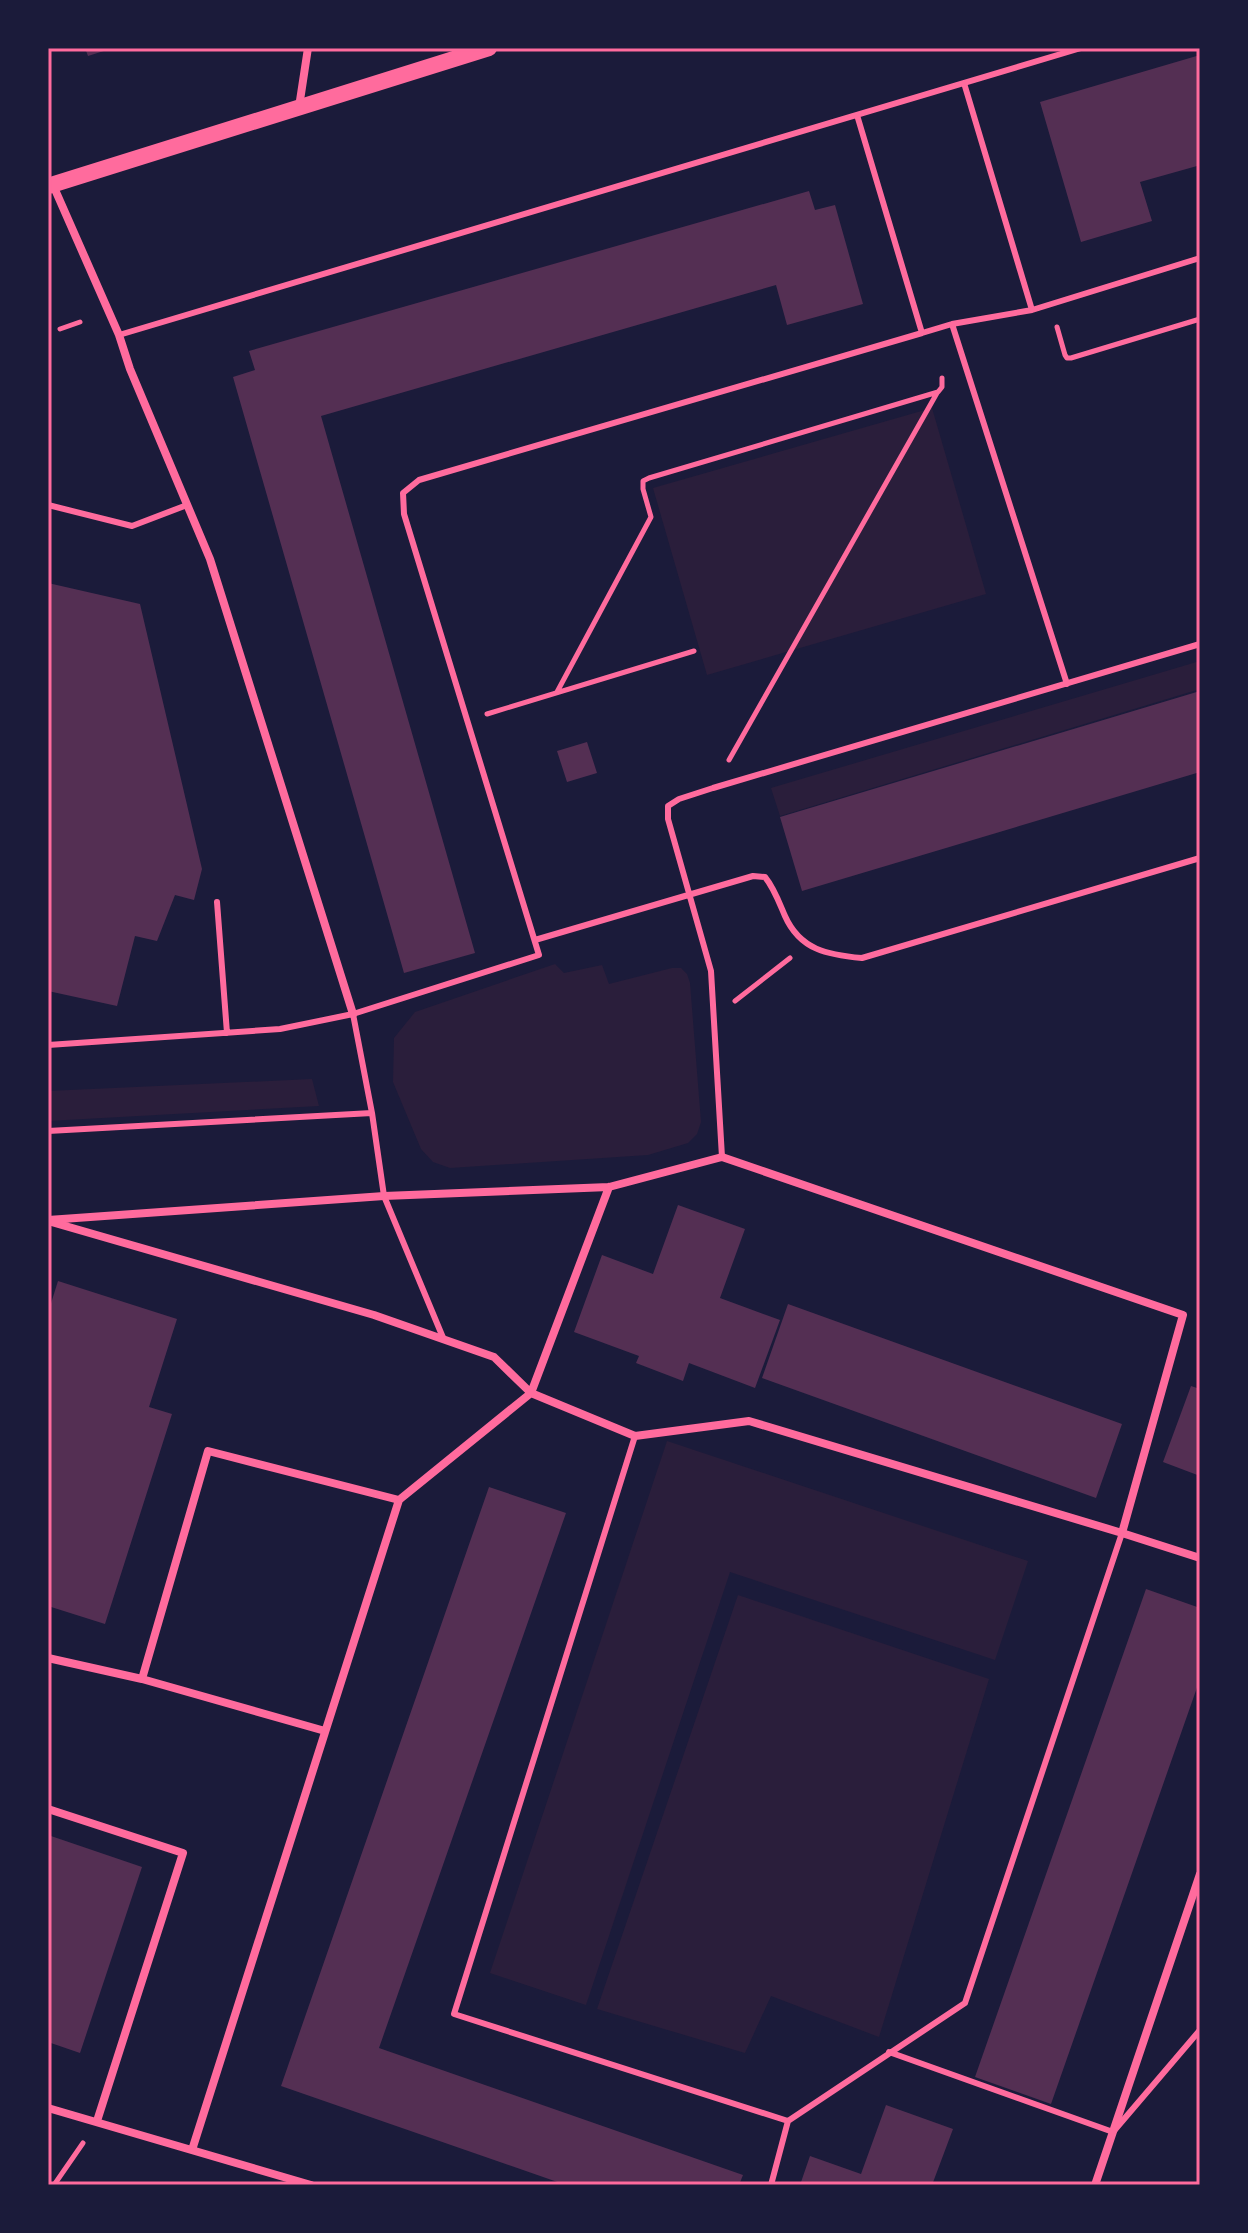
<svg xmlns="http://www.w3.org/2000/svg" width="1248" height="2233" font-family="'Golos Text',sans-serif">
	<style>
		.green { fill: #2a1e3b }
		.building { fill: #542f53 }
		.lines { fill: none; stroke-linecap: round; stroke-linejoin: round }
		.path { stroke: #ff6b9d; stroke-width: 5 }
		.service { stroke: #ff6b9d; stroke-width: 6 }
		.minor { stroke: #ff6b9d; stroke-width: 8 }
		.secondary { stroke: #ff6b9d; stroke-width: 16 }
		.neatline { fill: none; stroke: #ff6b9d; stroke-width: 3 }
	</style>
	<rect width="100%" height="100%" fill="#1b1b3a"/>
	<!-- green -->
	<path class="green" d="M932 408 986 594 707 675 653 488Z
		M1200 661V689L780 816 771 788Z
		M555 964 564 973 602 965 609 984 672 968H681L687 974 690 983 701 1122 697 1134 688 1143 648 1155 450 1168 433 1162 421 1149 393 1082 394 1038 415 1012Z
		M312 1079 319 1106 48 1121V1091Z
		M667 1441 1028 1561 995 1660 730 1572 586 2005 490 1973Z
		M738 1595 989 1679 879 2037 771 1996 745 2053 597 2009Z"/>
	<!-- building -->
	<path class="building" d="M85 48H110V49L88 56Z
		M1200 55V173L1197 166 1140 182 1152 221 1081 242 1040 102Z
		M809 191 815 210 835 205 863 304 787 325 776 285 321 416 475 953 404 973 233 377 255 370 249 351Z
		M48 583 140 604 202 869 194 900 175 895 157 941 135 936 117 1006 48 991Z
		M1200 691V772L802 891 780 817Z
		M587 742 597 773 567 782 557 751Z
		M678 1205 745 1229 720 1298 780 1320 755 1388 689 1363 683 1381 636 1363 639 1356 574 1332 602 1255 653 1274Z
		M58 1281 177 1319 149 1407 172 1414 105 1624 48 1606V1313Z
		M788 1304 1122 1424 1096 1498 762 1378Z
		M1191 1386 1200 1389V1476L1163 1462Z
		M489 1487 566 1513 379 2048 743 2175 739 2185H566L281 2086Z
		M1146 1589 1200 1608V1679L1051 2104 975 2077Z
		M48 1835 142 1867 80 2053 48 2042Z
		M886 2105 953 2129 932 2185H800L810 2156 861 2174Z"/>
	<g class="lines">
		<!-- path -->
		<path class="path" d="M1057 327 1065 355 1067 358H1071L1200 319
			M60 329 80 322
			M557 692 651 517 643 489V481L649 478 938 392 942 387V378
			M487 714 694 651
			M729 760 937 393
			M735 1001 790 958
			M54 2185 83 2143"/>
		<!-- service -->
		<path class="service" d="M964 83 1032 310
			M952 324 1067 684
			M922 333 952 324 1032 310 1200 258
			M119 335 1081 48
			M48 505 132 526 187 505
			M217 902 227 1033
			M535 940 753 876 765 877C774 888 779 902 785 916 800 950 828 955 862 958L1200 858
			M353 1014 372 1113 384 1196 444 1340
			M48 1045 280 1029 353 1014 539 955 404 514 403 493 419 480 922 333 857 115
			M48 1131 372 1113
			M722 1157 711 971 668 819V806L679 799 713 788 1200 644
			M635 1436 454 2014 788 2121
			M889 2052 1113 2132 1200 2030
			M771 2185 788 2121 965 2003 1122 1533"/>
		<!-- minor -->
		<path class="minor" d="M299 107 308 48
			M53 185 119 335 130 369 210 559 353 1014
			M48 1220 384 1196 609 1187 722 1157 1183 1315 1122 1533 749 1421 635 1436 531 1393 494 1357 374 1315 48 1221
			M1122 1533 1200 1558
			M48 1658 142 1679 208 1451 399 1500 531 1393 609 1187
			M142 1679 325 1731
			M48 1809 183 1853 97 2121
			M48 2108 311 2185
			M192 2150 399 1500
			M1095 2185 1200 1874"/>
		<!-- secondary -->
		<path class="secondary" d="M48 186 489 48"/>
	</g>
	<!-- border -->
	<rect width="1248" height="2233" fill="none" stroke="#1b1b3a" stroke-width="100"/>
	<rect x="50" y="50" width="1148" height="2133" class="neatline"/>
</svg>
